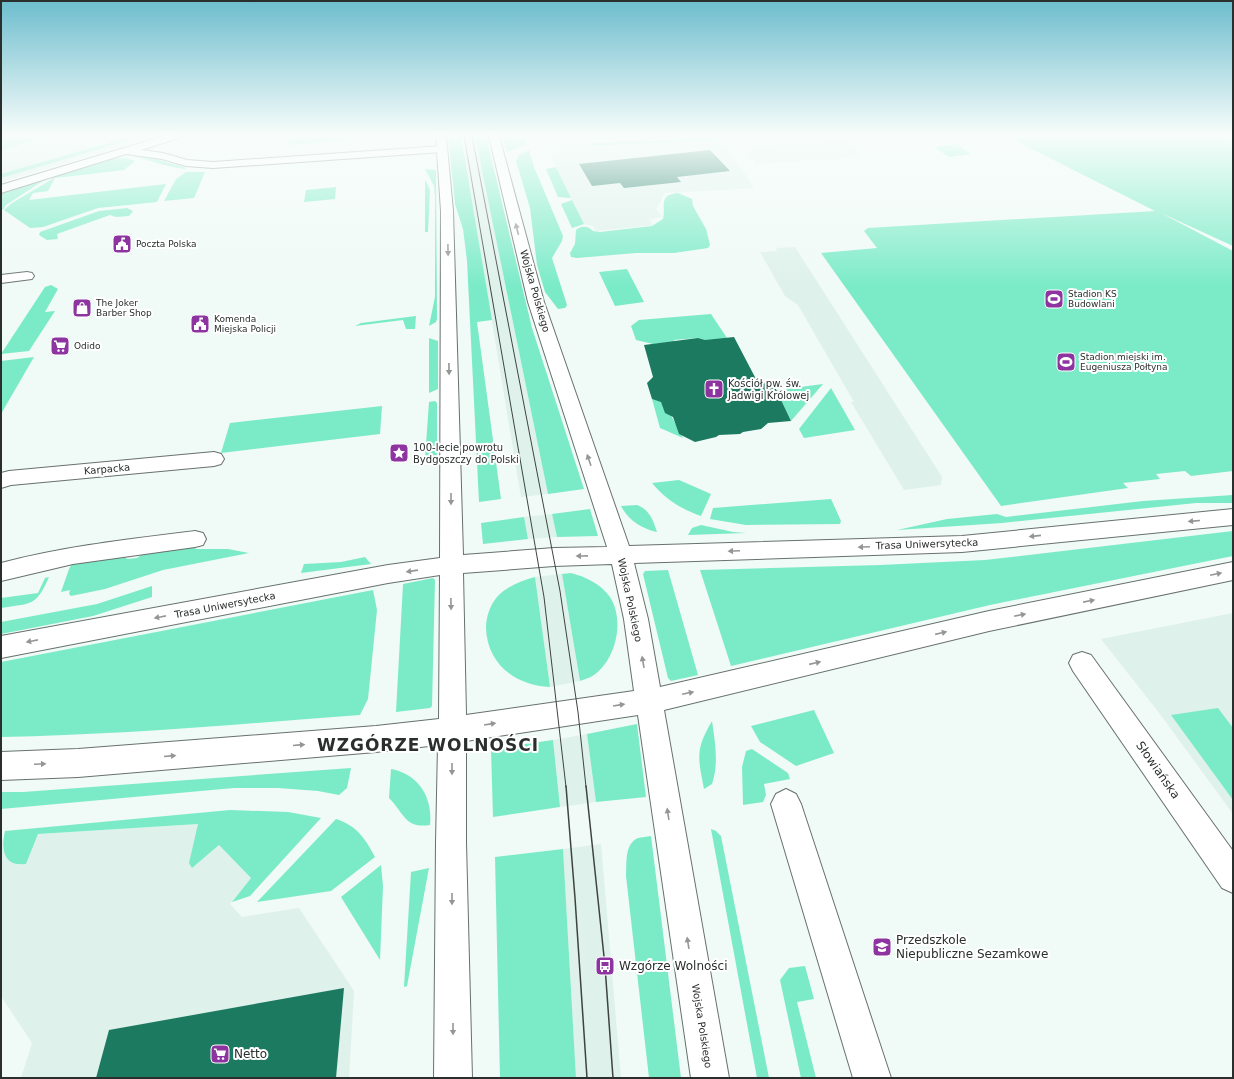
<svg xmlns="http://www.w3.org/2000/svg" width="1234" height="1079" font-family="'DejaVu Sans',sans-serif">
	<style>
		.built { fill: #def1ea }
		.green { fill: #7bebc7 }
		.building { fill: #1c7a61 }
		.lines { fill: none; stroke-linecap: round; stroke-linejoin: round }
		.street-casing { stroke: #68716d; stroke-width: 2 }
		.secondary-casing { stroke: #68716d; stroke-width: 2 }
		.street { fill: #fff; fill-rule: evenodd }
		.secondary { fill: #fff; fill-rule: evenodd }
		.tram-far1 { stroke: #3e4341; stroke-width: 1 }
		.tram { stroke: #3e4341; stroke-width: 1.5 }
		.oneway { fill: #949696 }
		.labels { text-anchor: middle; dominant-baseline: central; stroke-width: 4; stroke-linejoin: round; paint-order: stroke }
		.far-poi-label { font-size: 9px; fill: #2a2e2d; stroke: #fff; text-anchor: start }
		.street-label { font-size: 10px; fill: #2a2e2d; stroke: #fff }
		.poi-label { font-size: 10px; fill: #2a2e2d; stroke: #fff; text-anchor: start }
		.near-street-label { font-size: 12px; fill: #2a2e2d; stroke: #fff }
		.near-poi-label { font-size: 12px; fill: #2a2e2d; stroke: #fff; text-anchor: start }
		.near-district-label { font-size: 17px; font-weight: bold; letter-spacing: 1px; fill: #2a2e2d; stroke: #fff }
	</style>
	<rect width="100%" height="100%" fill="#f0faf6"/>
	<!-- built -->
	<path class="built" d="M1 136H156L1 182Z
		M461 136H475L548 494 521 497Z
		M540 136H755L747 137 741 141H723L754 188 665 193 656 209 662 217 651 219 650 220 653 225 596 231 593 226 584 224 549 153 566 151 561 146 545 147Z
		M847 140 859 152 860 157 756 164 746 153 752 152 748 147Z
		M795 247 942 477 941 485 904 490 851 402H854L798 305 785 296 760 252 777 251 776 248Z
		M552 514 557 537 528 539 524 517Z
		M562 574 580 681 550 687 535 577Z
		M1233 613V814L1160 714 1101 639Z
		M587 734 596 802 560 807 553 740Z
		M198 824 192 868 219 845 251 878 230 904 242 917 299 908 354 991 349 1078H21L32 1043 1 996V837L18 865 26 864 38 834Z
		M601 844 621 1078H576L563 849Z"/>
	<!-- green -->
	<path class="green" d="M1 136H51L1 150Z
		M133 136 137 138 1 178V174Z
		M294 136H350L341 141 291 145 287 142 288 139Z
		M448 136H461L492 320 477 322 501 499 479 502 467 261 463 229 455 204Z
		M475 136H486L532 328 584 489 548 494Z
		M502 136 526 140 527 144 507 152Z
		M587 136H673L589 139Z
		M1006 136H1224L1233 140V246L1161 213 1233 251V471L1191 476 1185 471 1156 474 1160 479 1123 483 1128 488 1001 506 821 253 877 248 864 231 868 228 1155 211Z
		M714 138 723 141H696L591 146 593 143H597Z
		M956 144 971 154 949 157 934 147Z
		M529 150 534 167 563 236 562 241 552 258 567 305 565 308 558 309 545 292 537 265 530 208 516 161 519 155Z
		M133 156 149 157 187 168 185 169C167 167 151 161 133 156Z
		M126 158 135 161 124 170 55 178 48 191 33 193 29 200 166 184 157 202 98 208 43 227 30 228 4 210 12 203 59 175 113 159Z
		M556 167 571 198 558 197 546 169Z
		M425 169 436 170 437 319 436 322 429 326 435 297V196L434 186Z
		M186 172H205L194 198 164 201 176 179Z
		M53 176 43 181 6 205 3 210 1 209V192Z
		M425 179 430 190 428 232H425Z
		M336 187 335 199 304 202 306 190Z
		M678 193 692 199 693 206 706 229 710 245 708 248 674 253H636L577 258 571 257 570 253 575 244 576 230C582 225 588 226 593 231L600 232 652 226 663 219C666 206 658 195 678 193Z
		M572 200 584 224 572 228 561 204Z
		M127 208 133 211 129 216 116 217 110 215 57 234 58 239 47 240 39 235 40 232 99 211Z
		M627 269 644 302 615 306 599 272Z
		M51 285 58 289 45 312 55 311 29 351 1 354 45 287Z
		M711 314 727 338H724L725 341H707L698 338 674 340 675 342 653 344 636 340 631 326 639 320Z
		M416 316 415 329H406L403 320 355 326 361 323Z
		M429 338 438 341V389L429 393Z
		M34 357 1 414V361Z
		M823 384 791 421 779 396 773 397 770 391Z
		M831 388 855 430 804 438 799 429Z
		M652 399 664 402 683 438 660 428Z
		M435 401 437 403V455L433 458 425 459 429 402Z
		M382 406 380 434 221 453 230 423Z
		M679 480 711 494 701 516C681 509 665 499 652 483Z
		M1233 495V503H1196L1002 523 897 530 947 519 997 514 1006 517 1143 501Z
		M831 499 841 521 840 524 746 525 710 519 713 508Z
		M637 505C650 510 653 520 657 532 642 529 628 520 621 506Z
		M590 509 598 536 557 537 552 514Z
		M524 517 528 539 483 544 481 523Z
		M701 525 733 532 746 533 688 535 692 528Z
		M1233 531V556L990 605 731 666 700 570 880 565 985 560Z
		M193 545 196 549H228L249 553 163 570 105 589 71 596 69 594 70 590 61 592 69 569 73 562 122 553 127 559 137 558 148 550Z
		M365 557 371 564 301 573 304 564 341 562Z
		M668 570 698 675 671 681 668 678 643 574 645 571Z
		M571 573C586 577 601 584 610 597 625 620 616 660 594 675 590 678 584 679 580 681L562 574Z
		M49 577C36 607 31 603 1 608V598L38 593 45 578Z
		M535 577 550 687C516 686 487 664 486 628 486 617 490 605 497 597 507 586 521 581 535 577Z
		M433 578 435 580 432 706 430 708 396 712 403 584Z
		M152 586V597L93 616 1 634V622L97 604Z
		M373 590 377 610 368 699 360 715C241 724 121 735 1 737V662Z
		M1218 708 1233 728V800L1171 715Z
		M814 710 834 753 796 766 760 742 751 726Z
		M712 721C715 742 719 763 712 784L704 789C698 757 695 750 712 721Z
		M637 724 646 797 596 802 587 734Z
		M553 740 560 807 493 817 491 749Z
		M752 749 788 773 790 779 764 784 766 795 763 802 743 805 742 767 746 751Z
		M351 768 347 788 339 795 318 791 278 788H234L1 809V792H23Z
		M391 769C419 774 433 798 430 825 405 829 404 813 389 798Z
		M230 810 288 812 321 818 250 896 232 902 251 878 219 845 192 868 189 863 198 824 38 834 26 864C3 867 1 848 5 831Z
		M336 819C357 826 365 838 375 857L331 891 257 902Z
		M711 829 716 831 721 836 769 1078H757Z
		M651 836 681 1078H649L626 876C627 864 624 844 638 838 642 837 647 837 651 836Z
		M563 849 576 1078H500L495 857Z
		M381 865 383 886 380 960 341 897Z
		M429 868 407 986 404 987 411 872Z
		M805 966 814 999 797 1002 816 1078H801L780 980 789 968Z"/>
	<!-- building -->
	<path class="building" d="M710 150 730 171 677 177 681 182 624 188 620 183 592 186 579 164Z
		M734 337 757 381 763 380 765 384 773 383 791 421 768 423 761 429 743 432 740 434 719 435 716 437 695 442 679 434 673 417 665 413 661 402 652 399 647 383 653 377 644 345 698 338 705 340Z
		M344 988 336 1078H96L109 1030Z"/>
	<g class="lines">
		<!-- street casing -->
		<g class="street-casing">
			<path id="street" d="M164 136H180L179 138 141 150 163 153 187 160 213 162 442 146 447 149 442 152 213 168 186 166 162 159 126 154 1 193V185Z
				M27 272 32 273 34 276 32 279 1 283V275Z
				M214 452 221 454 224 459 221 464 214 466 11 485 1 488V473L9 471Z
				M195 531 203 533 206 539 203 545 195 547 73 564 1 581V563C65 546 130 539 195 531Z
				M1082 652 1091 655 1233 851V893L1222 888 1073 671 1069 663 1073 655Z
				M786 789 796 794 801 804 891 1078H853L771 804 776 794Z"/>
		</g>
		<!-- secondary casing -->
		<g class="secondary-casing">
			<path id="secondary" d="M436 136H446L453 211 463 555 554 548 607 547 528 302 489 136H499L544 302 629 546 962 536 1233 509V525L962 552 634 563 648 619 660 687 989 611 1233 562V580L989 631 664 710 729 1078H691L638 715 466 741V843L472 1078H434L436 843 438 745 376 752 78 777 1 780V752L78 749 376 726 439 719 440 575 388 583 1 658V636L388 565 440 558 441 211ZM612 564 624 619 634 691 466 715 463 573 554 566Z"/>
		</g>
		<!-- street -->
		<use href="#street" class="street"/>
		<!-- secondary -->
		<use href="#secondary" class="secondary"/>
		<!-- tram-far1 -->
		<path class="tram-far1" d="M464 136 544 597 566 787
			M472 136 560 591 578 712 586 787"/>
		<!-- tram -->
		<path class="tram" d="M566 786 575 898 587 1078
			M586 786 605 966 613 1078"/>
	</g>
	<!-- one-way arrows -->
	<defs><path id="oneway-solid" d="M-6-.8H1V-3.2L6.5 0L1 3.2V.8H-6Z"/></defs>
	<g class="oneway">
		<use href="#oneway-solid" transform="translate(517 229) rotate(-104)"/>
		<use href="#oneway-solid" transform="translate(448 250) rotate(89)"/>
		<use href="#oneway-solid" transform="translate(449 369) rotate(89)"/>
		<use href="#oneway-solid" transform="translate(589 460) rotate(-109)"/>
		<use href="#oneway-solid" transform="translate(451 499) rotate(90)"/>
		<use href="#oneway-solid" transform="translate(1194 521) rotate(175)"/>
		<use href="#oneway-solid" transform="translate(1035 536) rotate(174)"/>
		<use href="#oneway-solid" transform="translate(864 547) rotate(178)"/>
		<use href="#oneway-solid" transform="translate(734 551) rotate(178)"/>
		<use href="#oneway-solid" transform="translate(582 556) rotate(179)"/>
		<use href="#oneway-solid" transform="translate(412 571) rotate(172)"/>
		<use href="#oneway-solid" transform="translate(1216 574) rotate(-12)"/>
		<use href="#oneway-solid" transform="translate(1089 601) rotate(-11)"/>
		<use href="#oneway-solid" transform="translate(451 604) rotate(89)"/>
		<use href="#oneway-solid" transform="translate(1020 615) rotate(-12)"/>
		<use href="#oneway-solid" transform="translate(160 617) rotate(169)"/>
		<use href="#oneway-solid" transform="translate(941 633) rotate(-13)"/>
		<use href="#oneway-solid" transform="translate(32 641) rotate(169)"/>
		<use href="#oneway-solid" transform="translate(643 662) rotate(-100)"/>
		<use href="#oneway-solid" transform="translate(815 663) rotate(-13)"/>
		<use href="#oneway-solid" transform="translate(688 693) rotate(-12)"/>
		<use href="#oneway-solid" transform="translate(619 705) rotate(-9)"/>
		<use href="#oneway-solid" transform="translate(490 724) rotate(-9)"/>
		<use href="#oneway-solid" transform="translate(299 745) rotate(-5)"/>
		<use href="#oneway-solid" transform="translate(170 756) rotate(-5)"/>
		<use href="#oneway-solid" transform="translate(40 764) rotate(-2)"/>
		<use href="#oneway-solid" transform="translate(452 769) rotate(90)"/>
		<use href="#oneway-solid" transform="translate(668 814) rotate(-99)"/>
		<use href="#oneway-solid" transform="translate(452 899) rotate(90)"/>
		<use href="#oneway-solid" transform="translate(688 943) rotate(-99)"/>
		<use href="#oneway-solid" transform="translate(453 1029) rotate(90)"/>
	</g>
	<!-- sky -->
	<linearGradient id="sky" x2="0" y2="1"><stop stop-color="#6dbdce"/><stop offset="0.47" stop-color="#f8fdfb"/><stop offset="1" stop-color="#f8fdfb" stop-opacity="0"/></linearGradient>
	<rect width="1234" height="287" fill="url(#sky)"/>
	<!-- icons -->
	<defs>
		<g id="civic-square" transform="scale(1)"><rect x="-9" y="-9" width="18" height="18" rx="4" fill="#8d34a0" stroke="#fff"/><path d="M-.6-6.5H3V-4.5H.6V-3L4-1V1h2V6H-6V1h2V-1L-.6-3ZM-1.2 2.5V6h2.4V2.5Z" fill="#fff"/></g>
		<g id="stadium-square" transform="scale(1)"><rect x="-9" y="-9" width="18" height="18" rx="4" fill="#8d34a0" stroke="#fff"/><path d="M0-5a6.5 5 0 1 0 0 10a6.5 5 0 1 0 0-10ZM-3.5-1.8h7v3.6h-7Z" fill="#fff"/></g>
		<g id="shop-square" transform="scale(1)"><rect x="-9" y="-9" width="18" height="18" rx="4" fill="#8d34a0" stroke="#fff"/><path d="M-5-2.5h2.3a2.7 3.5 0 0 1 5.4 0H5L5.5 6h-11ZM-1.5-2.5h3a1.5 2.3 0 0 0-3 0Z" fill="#fff"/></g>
		<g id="supermarket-square" transform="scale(1)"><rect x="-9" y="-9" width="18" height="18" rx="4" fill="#8d34a0" stroke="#fff"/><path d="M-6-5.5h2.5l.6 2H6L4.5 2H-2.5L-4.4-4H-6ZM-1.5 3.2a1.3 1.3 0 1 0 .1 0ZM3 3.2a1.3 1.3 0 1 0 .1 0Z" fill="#fff"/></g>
		<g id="church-square" transform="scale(1)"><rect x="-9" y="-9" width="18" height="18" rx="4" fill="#8d34a0" stroke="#fff"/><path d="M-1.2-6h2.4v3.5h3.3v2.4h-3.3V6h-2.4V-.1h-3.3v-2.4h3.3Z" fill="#fff"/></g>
		<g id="sight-square" transform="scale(1)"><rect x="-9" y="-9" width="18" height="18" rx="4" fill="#8d34a0" stroke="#fff"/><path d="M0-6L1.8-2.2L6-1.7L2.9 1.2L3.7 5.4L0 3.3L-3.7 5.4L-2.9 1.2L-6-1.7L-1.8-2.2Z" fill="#fff"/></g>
		<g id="school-square" transform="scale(1)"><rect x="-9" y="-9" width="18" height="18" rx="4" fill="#8d34a0" stroke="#fff"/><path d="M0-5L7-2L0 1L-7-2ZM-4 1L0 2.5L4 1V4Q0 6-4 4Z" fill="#fff"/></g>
		<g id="bus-square" transform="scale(1)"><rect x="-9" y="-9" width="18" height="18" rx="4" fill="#8d34a0" stroke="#fff"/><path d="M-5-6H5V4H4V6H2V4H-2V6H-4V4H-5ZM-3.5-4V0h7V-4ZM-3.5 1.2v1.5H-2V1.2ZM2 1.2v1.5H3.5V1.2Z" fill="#fff"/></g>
	</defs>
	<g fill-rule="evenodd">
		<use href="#civic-square" x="122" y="244"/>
		<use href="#stadium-square" x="1054" y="299"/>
		<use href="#shop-square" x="82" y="308"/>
		<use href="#civic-square" x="200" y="324"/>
		<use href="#supermarket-square" x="60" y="346"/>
		<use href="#stadium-square" x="1066" y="362"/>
		<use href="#church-square" x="714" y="389"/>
		<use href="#sight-square" x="399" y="453"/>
		<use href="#school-square" x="882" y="947"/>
		<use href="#bus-square" x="605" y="966"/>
		<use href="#supermarket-square" x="220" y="1054"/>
	</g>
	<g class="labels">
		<!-- far-poi labels -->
		<g class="far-poi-label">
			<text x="136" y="244">Poczta Polska</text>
			<text x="1068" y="294">Stadion KS<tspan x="1068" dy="10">Budowlani</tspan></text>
			<text x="96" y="303">The Joker<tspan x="96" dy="10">Barber Shop</tspan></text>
			<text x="214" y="319">Komenda<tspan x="214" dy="10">Miejska Policji</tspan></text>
			<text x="74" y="346">Odido</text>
			<text x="1080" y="357">Stadion miejski im.<tspan x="1080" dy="10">Eugeniusza Połtyna</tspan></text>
		</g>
		<!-- street labels -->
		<g class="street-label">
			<text transform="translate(535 291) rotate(74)">Wojska Polskiego</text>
			<text transform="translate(107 469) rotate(-5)">Karpacka</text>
			<text transform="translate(927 544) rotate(-2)">Trasa Uniwersytecka</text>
			<text transform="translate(630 600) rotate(78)">Wojska Polskiego</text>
			<text transform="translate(225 605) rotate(-11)">Trasa Uniwersytecka</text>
			<text transform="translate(702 1026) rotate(81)">Wojska Polskiego</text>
		</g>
		<!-- poi labels -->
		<g class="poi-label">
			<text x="728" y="383">Kościół pw. św.<tspan x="728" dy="12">Jadwigi Królowej</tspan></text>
			<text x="413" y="447">100-lecie powrotu<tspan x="413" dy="12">Bydgoszczy do Polski</tspan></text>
		</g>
		<!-- near-street labels -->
		<g class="near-street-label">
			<text transform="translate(1158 770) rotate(55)">Słowiańska</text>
		</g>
		<!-- near-poi labels -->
		<g class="near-poi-label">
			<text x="896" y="940">Przedszkole<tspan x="896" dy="14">Niepubliczne Sezamkowe</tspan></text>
			<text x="619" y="966">Wzgórze Wolności</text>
			<text x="234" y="1054">Netto</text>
		</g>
		<!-- near-district labels -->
		<g class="near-district-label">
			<text x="428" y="745">WZGÓRZE WOLNOŚCI</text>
		</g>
	</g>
	<!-- border -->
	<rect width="1234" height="1079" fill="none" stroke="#2a2e2d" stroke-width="4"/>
</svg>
